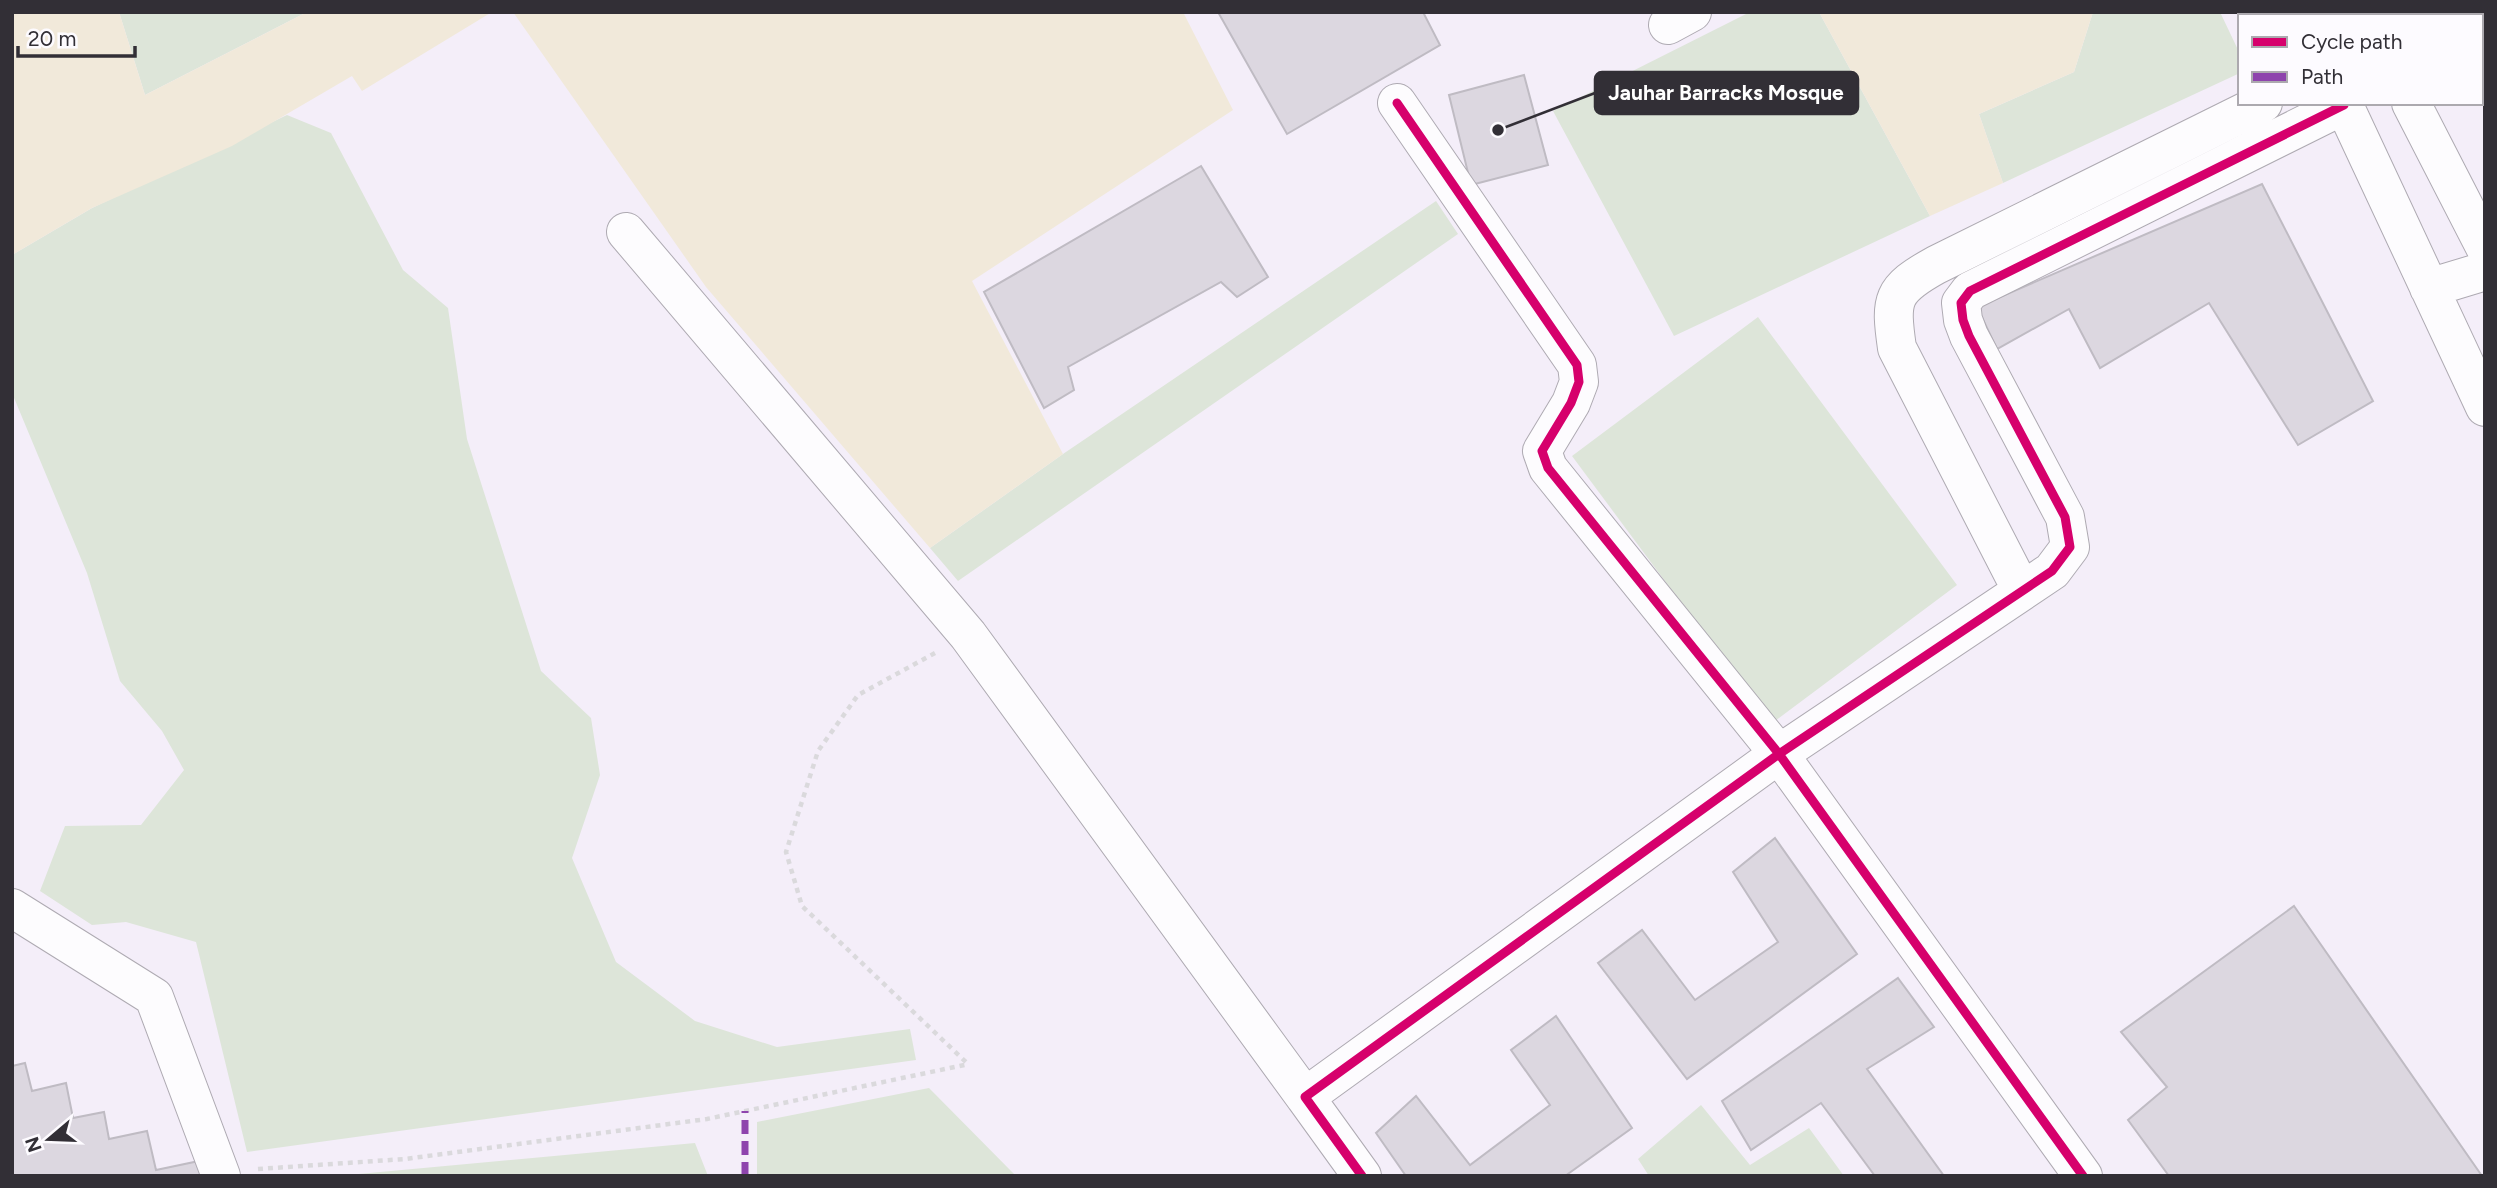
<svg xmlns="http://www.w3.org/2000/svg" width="2497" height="1188" font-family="Figtree,sans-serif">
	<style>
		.green { fill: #dde5d9 }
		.sand { fill: #f1e9da }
		.building { fill: #dcd7e0; stroke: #bfbbc3; stroke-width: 2 }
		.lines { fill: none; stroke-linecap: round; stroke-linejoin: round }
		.minor-casing { stroke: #aeaab2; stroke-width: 40 }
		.path { stroke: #dad9dc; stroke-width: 4.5; stroke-dasharray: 5 5; stroke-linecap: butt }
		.minor { stroke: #fdfcfe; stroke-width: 38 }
		.quiet { stroke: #8e44ad; stroke-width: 7; stroke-dasharray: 14 7; stroke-linecap: butt }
		.cycleway-casing { stroke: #fdfbff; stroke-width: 13 }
		.cycleway { stroke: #d6006c; stroke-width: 9 }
		.leader { fill: none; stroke: #322f36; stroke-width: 2.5 }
		.callout-dot { fill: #322f36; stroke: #fdfbff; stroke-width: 2.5 }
		.callout { fill: #322f36; stroke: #322f36; stroke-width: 2.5 }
		.callout-label { font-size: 21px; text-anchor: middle; font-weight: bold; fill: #fff }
	</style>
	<rect width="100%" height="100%" fill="#f4eef9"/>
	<!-- green -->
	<path class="green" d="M119 12H307L145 95Z
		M1750 12H1819L1930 216 1674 336 1553 111Z
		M2093 12H2220L2240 54V73L2003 183 1979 114 2074 72Z
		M287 115 331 133 403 270 448 308 467 439 541 671 591 718 600 775 572 858 616 962 695 1021 777 1047 910 1029 916 1060 247 1152 196 942 126 922 92 925 40 891 65 826 141 825 184 770 162 731 120 681 87 573 12 393V255L92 208Z
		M1436 201 1458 234 958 581 930 548 1063 454Z
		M1758 317 1957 585 1771 724 1572 456Z
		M929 1088 1016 1176H757V1122Z
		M1701 1105 1750 1165 1809 1128 1844 1176H1649L1638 1159Z
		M695 1143 708 1176H337Z"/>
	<!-- sand -->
	<path class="sand" d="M12 12H119L145 95 307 12H492L362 91 352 76 232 146 92 208 12 255Z
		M513 12H1183L1233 110 972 281 1063 454 930 548 706 287Z
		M1819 12H2093L2074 72 1979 114 2003 183 1930 216Z"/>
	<!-- building -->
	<path class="building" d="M1218 12H1423L1440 45 1287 134Z
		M1524 75 1548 165 1471 185 1449 95Z
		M1201 166 1268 277 1237 297 1221 282 1068 367 1074 390 1044 408 984 292Z
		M2262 184 2373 401 2298 445 2209 303 2100 368 2069 309 1997 349 1977 307Z
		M1775 838 1857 954 1687 1079 1598 963 1642 930 1695 1000 1778 942 1733 872Z
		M2294 906 2482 1176H2169L2128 1120 2167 1087 2121 1032Z
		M1898 978 1934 1027 1867 1069 1944 1176H1875L1821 1103 1751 1150 1722 1101Z
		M1556 1016 1632 1128 1565 1176H1406L1376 1133 1416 1096 1470 1165 1550 1105 1511 1050Z
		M25 1063 32 1091 66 1083 73 1118 104 1112 109 1139 147 1131 156 1170 199 1161 202 1176H12V1066Z"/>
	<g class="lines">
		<!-- minor casing -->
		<g class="minor-casing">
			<path id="minor" d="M2296 12 2298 16
				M2364 12 2366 16
				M1668 25 1692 12
				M1397 103 1577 365 1579 382 1571 403 1542 451 1548 468 1779 754 2083 1176
				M2343 103 2485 407
				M2411 103 2485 247
				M626 232 968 635 1305 1097
				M2429 288 2485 271
				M2022 591 1897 348C1890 299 1891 290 1936 265L2263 103
				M12 908 154 997 221 1176
				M1362 1176 1305 1097 1779 754 2052 571 2070 547 2065 517 1969 336 1963 320 1961 303 1970 291 2344 105"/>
		</g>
		<!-- path -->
		<path class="path" d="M935 653 858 695 818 751 786 852 802 906 968 1064
			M258 1169 405 1159 707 1119 969 1064"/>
		<!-- minor -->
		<use href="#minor" class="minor"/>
		<!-- quiet -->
		<path class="quiet" d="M745 1176V1111"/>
		<!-- cycleway casing -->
		<g class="cycleway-casing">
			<path id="cycleway" d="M1397 103 1577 365 1579 382 1571 403 1542 451 1548 468 1779 754 2083 1176
				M1362 1176 1305 1097 1779 754 2052 571 2070 547 2065 517 1969 336 1963 320 1961 303 1970 291 2344 105"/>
		</g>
		<!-- cycleway -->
		<use href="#cycleway" class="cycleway"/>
	</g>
	<!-- callouts -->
	<path class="leader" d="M1498 130L1595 93"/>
	<circle class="callout-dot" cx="1498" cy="130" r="7"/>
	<rect class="callout" x="1595" y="72" width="263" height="42" rx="7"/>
	<g class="callout-label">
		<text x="1726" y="100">Jauhar Barracks Mosque</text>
	</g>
	<!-- border -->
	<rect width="2497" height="1188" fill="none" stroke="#322f36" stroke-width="28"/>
	<!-- legend -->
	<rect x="2238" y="14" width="245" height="91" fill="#fdfbff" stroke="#aca9af" stroke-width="2"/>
	<rect x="2252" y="37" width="35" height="10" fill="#d6006c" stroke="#aca9af" stroke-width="2"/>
	<text x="2301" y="49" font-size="21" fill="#322f36">Cycle path</text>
	<rect x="2252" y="72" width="35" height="10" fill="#8e44ad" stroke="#aca9af" stroke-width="2"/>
	<text x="2301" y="84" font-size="21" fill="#322f36">Path</text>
	<!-- north arrow -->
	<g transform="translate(49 1139) rotate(251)" stroke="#fdfbff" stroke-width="5" paint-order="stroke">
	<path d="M0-5L12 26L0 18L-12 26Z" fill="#322f36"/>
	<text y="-10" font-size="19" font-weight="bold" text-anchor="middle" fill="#322f36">N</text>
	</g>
	<!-- scale -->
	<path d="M18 46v10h117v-10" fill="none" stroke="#322f36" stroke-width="3.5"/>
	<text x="28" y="46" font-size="21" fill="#322f36" stroke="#fdfbff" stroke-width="5" paint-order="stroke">20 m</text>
</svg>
